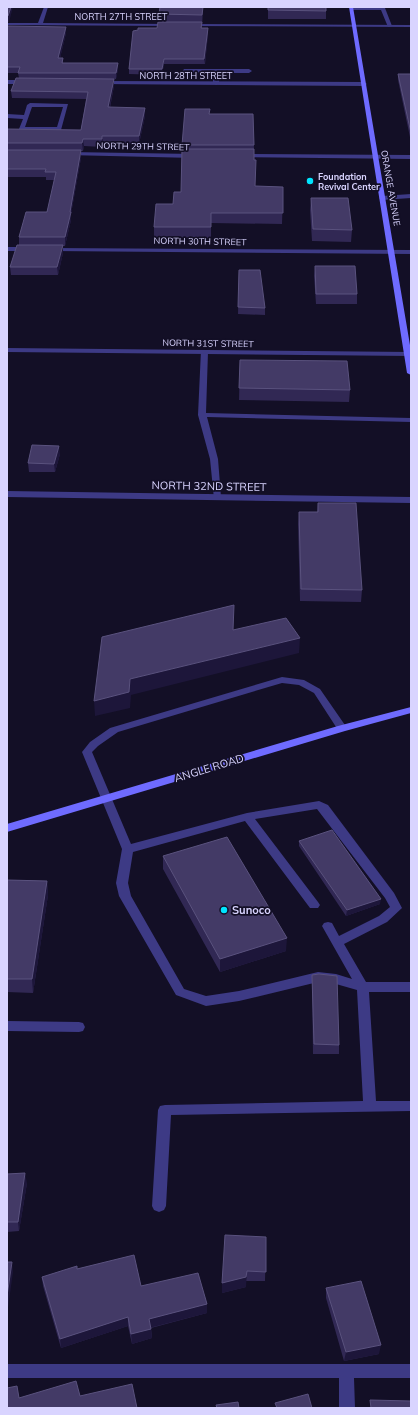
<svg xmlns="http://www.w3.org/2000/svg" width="418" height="1415" font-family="Mulish,sans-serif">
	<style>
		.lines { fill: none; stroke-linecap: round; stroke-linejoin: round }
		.service { fill: #3d3a85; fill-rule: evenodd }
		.minor { fill: #3d3a85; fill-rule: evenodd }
		.tertiary { fill: #3d3a85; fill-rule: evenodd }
		.secondary { fill: #6f6bff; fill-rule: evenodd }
		.wall { fill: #312854 }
		.shaded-wall { fill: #1d163a }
		.building { fill: #433a66; stroke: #5a527e }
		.poi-dot { fill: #00e5ff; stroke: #130f26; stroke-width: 1.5 }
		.labels { text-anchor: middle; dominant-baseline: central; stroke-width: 3.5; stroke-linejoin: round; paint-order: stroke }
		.far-street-label { font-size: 9px; fill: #d9d4ff; stroke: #130f26 }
		.far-poi-label { font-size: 9px; font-weight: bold; fill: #d9d4ff; stroke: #130f26; text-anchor: start }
		.street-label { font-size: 11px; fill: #d9d4ff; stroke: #130f26 }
		.poi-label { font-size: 11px; font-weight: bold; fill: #d9d4ff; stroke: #130f26; text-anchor: start }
	</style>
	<rect width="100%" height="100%" fill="#130f26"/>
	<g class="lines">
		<!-- service -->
		<path class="service" d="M352 8H385L392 26 388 27 381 10H350Z
			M184 69H249L252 71 249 73H219V83L216 85 213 83V73L182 72Z
			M30 103 68 104 61 130 22 131 19 129 23 119 7 118V114L24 115 27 105ZM32 107H63L57 127H25Z
			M411 194V198L382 200 379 198 382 196Z
			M201 350 208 352 206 413 411 418V422L207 417 218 459 221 497 217 500 214 499 210 459 198 415Z
			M282 677 304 680 320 689 347 728 346 730H338L314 693 299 685 282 683 118 732 98 746 92 752 131 844 247 813 319 801 328 805 394 893 402 908 387 922 344 944 366 982H411V992H369L376 1101H411V1111L171 1115 166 1206 164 1210 159 1212 154 1210 152 1206 158 1110 160 1106 165 1105 363 1101 357 990 336 984 318 982 239 1001 206 1006 176 995 119 896 116 883 122 849 82 752 90 742 110 728ZM317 809 385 898 390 907 379 916 339 936 332 923 328 922 324 923 322 926 352 979 336 974 318 972 239 991 206 996 184 989 131 896 128 883 133 852 245 821 310 908H318L320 905 318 902 255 819Z
			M7 1021 79 1022 83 1023 85 1027 83 1031 79 1032 7 1031Z
			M7 1364H411V1378H354L355 1408H339V1378H7Z"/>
		<!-- minor -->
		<path class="minor" d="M44 7H48L43 23 171 24 173 25 171 26 7 25V23H38Z
			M187 24 411 25V27L189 26Z
			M7 80H28L31 82 28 84H7Z
			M98 81 364 82 367 84 364 86 100 84 97 82Z
			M7 247H29L32 249 29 251H7Z
			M49 248 411 250V254L51 251 49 250Z
			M7 348 411 352V356L7 352Z
			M7 491 411 497V503L7 497Z"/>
		<!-- tertiary -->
		<path class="tertiary" d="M69 152 195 154 198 156 195 158 67 155 66 154Z
			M241 154 411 155V159L239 157V155Z"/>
		<!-- secondary -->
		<path class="secondary" d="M349 7H353L411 351V375L407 373Z
			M411 707V713L345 731 7 832V824L338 726Z"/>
	</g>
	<!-- wall -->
	<path class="wall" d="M160 7H203L202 28 208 34 205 64H164L162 75 129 74V69L138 30 157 28 159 22V14Z
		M268 7 326 11V19H268Z
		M7 23V26L66 33 60 58H63V63H118V69L116 79H114V86L110 108H145V116L139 144H103L102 147 84 146 83 151H81V158L71 214V220L65 246H63V253L58 275H11L10 267 19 245V237L47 212 55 180H46V177H7V129L81 130 86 99 12 98 11 91 19 78 18 73H7Z
		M398 74H411V142L398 80Z
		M210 114H253L255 186 283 187 282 224 211 223V238L154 237V227L173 204 181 192 182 145Z
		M311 198 352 230 351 242 312 241 310 210Z
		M315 266 357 294V304H316L314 276Z
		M239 270 265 308V315L238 314Z
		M240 360 350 390 349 402 239 400Z
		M60 454 55 472H29L28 463Z
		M318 503 362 590 361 602 300 601 298 524 299 512H317Z
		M299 841 380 904 346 916 299 846Z
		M163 856 286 951 220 972 163 869Z
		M7 880 47 881 48 895 33 993 7 992Z
		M312 975 339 1045V1054H313L312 985Z
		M7 1174 27 1183 19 1231 7 1232Z
		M266 1237 265 1281H246V1287L222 1293V1283Z
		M77 1269 207 1304V1313L151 1328 152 1338 132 1344 128 1326 61 1348 43 1286 42 1277Z
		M326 1288 379 1354 344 1361 326 1298Z"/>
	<!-- shaded-wall -->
	<path class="shaded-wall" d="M11 7H13L9 22H7V17Z
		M66 27V33L59 63 58 58Z
		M208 28V34L205 64 204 59Z
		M164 59V64L162 75V69Z
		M118 63V69L116 79V73Z
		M114 79V86L108 115V107Z
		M145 108V116L139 144V136Z
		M102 136 103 144 102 147Z
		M83 139 84 146 83 151 82 143Z
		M81 150V158L71 214V220L65 246V237Z
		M63 245V253L58 275 57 267Z
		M59 446 60 454 55 472 54 464Z
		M300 638 299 653 131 695 130 708 95 716 94 701 130 679Z
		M47 881 48 895 33 993 32 979Z
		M381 899 380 904 346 916 347 910Z
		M287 938 286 951 220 972V959Z
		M25 1173 27 1183 19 1231 18 1222Z
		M12 1262 13 1272 7 1315V1296Z
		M247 1271 246 1287 222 1293V1283Z
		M207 1304V1313L149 1328V1319Z
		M128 1317V1326L61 1348 60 1339Z
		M151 1329 152 1338 132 1344 131 1334Z
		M381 1345 379 1354 344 1361 346 1352Z"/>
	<!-- building -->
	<path class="building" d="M7 7H11L8 16 7 17Z
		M160 7H203L202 15 159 14Z
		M268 7H326V11L268 10Z
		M158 22H202L201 28H208L204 59H164L162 69H129L133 31 138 30V28H157Z
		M7 26 66 27 58 58H63L62 63H118L116 73H18L20 67H7Z
		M398 74H411V133Z
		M16 78 114 79 108 107 145 108 139 136H102V139H83L82 143H7V129L81 130 88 92 11 91Z
		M185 109H210L209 114H253L254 145H182Z
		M182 149H254V160H256L255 186 283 187V213H211V227H154L156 204H173L174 192H181Z
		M7 150H81L70 212H71L65 237H19L26 212H47L56 172H45L46 169H7Z
		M311 198H348L352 230 313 229Z
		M17 245H63L57 267H10Z
		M315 266H355L357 294H316Z
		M239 270H260L265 308 238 307Z
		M240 360 347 361 350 390 239 388Z
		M32 445 59 446 54 464 28 463Z
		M318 503H356L362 590 301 589 299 512H318Z
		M234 605 233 630 286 618 300 638 130 679 129 692 94 701 102 637Z
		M332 830 381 899 347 910 299 841Z
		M227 837 287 938 220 959 163 856Z
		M7 880 47 881 32 979H7Z
		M319 974 337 976 339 1045 314 1044 312 975Z
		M25 1173 18 1222H7V1174Z
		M225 1235 266 1237V1272L247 1271 246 1277 222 1283Z
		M134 1255 141 1286 198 1273 207 1304 149 1319 151 1329 131 1334 128 1317 60 1339 42 1277 77 1266V1269Z
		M7 1262H12L7 1296Z
		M361 1281 381 1345 346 1352 326 1288Z
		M76 1381 80 1396 132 1384 137 1408H7V1388L17 1386 19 1398Z
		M308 1394 312 1408H277L275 1403Z
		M370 1400 411 1401V1408H371Z
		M238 1402 239 1408H217L216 1405Z"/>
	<!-- markers -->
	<g class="poi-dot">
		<circle cx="310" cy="181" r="4"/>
		<circle cx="224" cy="910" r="4"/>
	</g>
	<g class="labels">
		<!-- far-street labels -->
		<g class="far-street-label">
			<text x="121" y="16">NORTH 27TH STREET</text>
			<text x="186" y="75">NORTH 28TH STREET</text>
			<text transform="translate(143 146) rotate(1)">NORTH 29TH STREET</text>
			<text transform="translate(391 188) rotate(80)">ORANGE AVENUE</text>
			<text transform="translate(200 241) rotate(1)">NORTH 30TH STREET</text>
			<text transform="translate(208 343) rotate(1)">NORTH 31ST STREET</text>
		</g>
		<!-- far-poi labels -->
		<g class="far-poi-label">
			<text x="318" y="176">Foundation<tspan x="318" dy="10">Revival Center</tspan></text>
		</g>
		<!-- street labels -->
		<g class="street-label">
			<text transform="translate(209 486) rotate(1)">NORTH 32ND STREET</text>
			<text transform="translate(209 768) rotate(-17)">ANGLE ROAD</text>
		</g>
		<!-- poi labels -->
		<g class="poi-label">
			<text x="232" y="910">Sunoco</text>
		</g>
	</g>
	<!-- border -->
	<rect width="418" height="1415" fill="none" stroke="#d9d4ff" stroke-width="16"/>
</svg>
